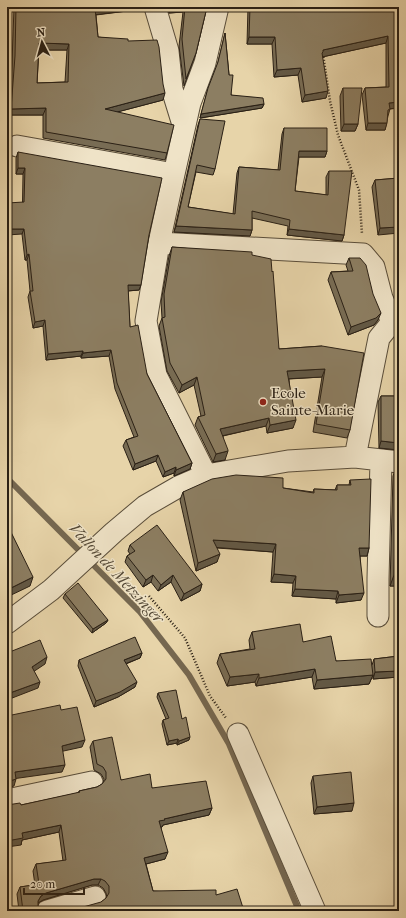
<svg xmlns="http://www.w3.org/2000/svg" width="406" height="918" font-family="'IM FELL French Canon',serif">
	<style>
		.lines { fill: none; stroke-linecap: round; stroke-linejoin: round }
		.stream { stroke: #756750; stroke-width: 6 }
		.minor-casing { stroke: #594d3a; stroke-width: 23 }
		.path { stroke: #2a2015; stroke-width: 2.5; stroke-dasharray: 1 2; stroke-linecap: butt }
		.minor { stroke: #efe3c7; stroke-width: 21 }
		.wall { fill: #786c54; stroke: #2a2015; fill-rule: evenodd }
		.shaded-wall { fill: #625845; stroke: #2a2015 }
		.building { fill: #8c7e62; stroke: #2a2015; fill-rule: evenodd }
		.poi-dot { fill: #8f2418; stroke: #efe3c7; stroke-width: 1.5 }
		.labels { text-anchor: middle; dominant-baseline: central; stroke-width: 3; stroke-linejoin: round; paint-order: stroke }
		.poi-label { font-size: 15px; fill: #2a2015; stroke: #efe3c7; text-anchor: start }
		.water-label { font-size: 16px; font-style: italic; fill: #564a37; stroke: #efe3c7 }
	</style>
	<rect width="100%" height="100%" fill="#e7d4a9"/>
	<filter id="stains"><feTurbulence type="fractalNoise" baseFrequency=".005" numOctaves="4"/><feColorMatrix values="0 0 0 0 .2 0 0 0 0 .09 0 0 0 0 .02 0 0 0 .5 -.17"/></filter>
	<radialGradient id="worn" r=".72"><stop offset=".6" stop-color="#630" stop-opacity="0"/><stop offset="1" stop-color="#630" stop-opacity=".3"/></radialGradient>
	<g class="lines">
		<!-- stream -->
		<path class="stream" d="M7 478 140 612 189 675 229 744 299 911"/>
		<!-- minor casing -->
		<g class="minor-casing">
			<path id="minor" d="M155 7 168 51 172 89 184 128
				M17 146 174 174
				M159 243 363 254 374 267 382 298 392 322
				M355 457 379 338 392 322
				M206 475 156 375 146 321 159 243 174 174 190 103 205 63 218 7
				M378 616V579L381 460
				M7 623 51 590 114 532 145 506 178 487 206 475 288 461 355 457 399 462
				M238 734 315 911
				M7 800 92 782
				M47 911 95 897"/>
		</g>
		<!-- path -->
		<path class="path" d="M323 54 330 101 338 135 359 190 362 234
			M149 596 185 638 210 696 226 718"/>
		<!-- minor -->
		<use href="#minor" class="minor"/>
	</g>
	<!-- wall -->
	<path class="wall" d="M14 7H144L143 9 96 15 98 37 128 41 163 100 117 112 167 153 165 160 43 138V115H9L12 63ZM39 50H67L65 82 37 83Z
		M168 7H207L196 53 184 86 179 46 183 12 169 13Z
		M248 7H399V108L390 109 388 116 385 130H366L362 95 365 88 386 87V43L322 57 326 98 302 102 298 75 274 77 272 44H247Z
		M225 33 231 95 264 104 262 108 200 118 207 92 217 66Z
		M343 88 358 124 355 131H341L340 96Z
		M200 119 215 169 213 175 196 172 188 207 233 214 237 173 239 167 278 170 282 134 284 128 327 151 325 157H299L295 191 326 195V177L329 171 344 235 342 241 287 235 288 226 252 218V230L250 236 174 232 198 125Z
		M18 152 149 235 139 290 128 291 130 327 147 374 192 463 190 469 174 476V473L163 477 156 461 133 470 123 446 126 440 134 437 115 389 109 356 81 358V356L46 360 43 326 33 328 28 297 30 291 27 260H25L22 234 23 174H16V158Z
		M399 178 378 235 372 187 375 180Z
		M172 247 252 255 279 349 322 346 350 430 347 438 313 432 322 377 289 379 293 428 267 433 266 426 223 436 225 460 213 462 195 425 198 417 201 416 194 385 179 393 167 371 159 326 162 318 161 302 169 256Z
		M349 258 378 320 374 325 348 335 328 280 331 272 348 271 346 265Z
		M398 379H399V450L379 448 378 402 381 396H396L395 386Z
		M397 465 399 586H390L393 476Z
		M350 480 369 548 367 556H360L361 600 336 603V599L292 596 293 583 271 582 273 552 217 548V562L196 571 180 500 183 492 283 488 313 492 314 489 335 490 337 485H349Z
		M130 545 202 584 200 591 181 601 171 582 158 591 151 582 143 587 125 562 127 556 130 554 128 551Z
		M65 594 108 620 106 623 92 633 63 598Z
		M252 632 303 642 336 661 372 665 374 659 399 656V677L373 679V675L369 684 314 689 312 677 256 686 255 682 227 686 217 663 220 654 250 649 249 640Z
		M142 653 140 658 126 664 135 687 118 697 94 707 78 666 79 660Z
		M158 693 182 719 189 740 177 745V743L167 745 162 724 163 720 166 719 157 697Z
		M399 710V736H398L396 717Z
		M93 741 121 780 152 788 212 808 209 815 163 825 162 827H161L165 859 146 864 153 891 216 895 101 902 107 898 106 893 103 888 98 885H92L43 900 38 903V908L40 911H19L17 894 20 887 35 885 33 871 36 864 63 861 59 832 22 840 21 845V805L78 793 79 791 97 787 102 784 103 783 104 779 101 774 94 770 90 747Z
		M313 776 352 811 314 814 311 783Z"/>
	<!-- shaded-wall -->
	<path class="shaded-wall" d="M107 7H144L143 9 93 15 95 8Z
		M172 7H185L183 12 169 13Z
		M388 36 386 43 322 57 319 59 323 50Z
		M249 37H275L272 44H247Z
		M39 43 69 44 67 50H36Z
		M301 68 298 75 274 77 277 70Z
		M328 91 326 98 302 102 305 95Z
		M165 93 163 100 102 116 105 109Z
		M399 102V108L387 109 389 103Z
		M264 104 262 108 200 118 201 114Z
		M46 108 43 115H9L11 109Z
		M368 123H387L385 130H366Z
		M344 124H358L355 131H341Z
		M299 151H327L325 157H297Z
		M18 168H25L23 174H16Z
		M176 226 252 230 250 236 174 232Z
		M399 227V233L378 235 380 228Z
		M7 229H24L22 234 7 235Z
		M289 229 344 235 342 241 287 235Z
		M29 254 27 260H25L27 255Z
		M128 285H141L139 290 126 291Z
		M381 313 378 320 374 325 348 335 351 327Z
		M45 320 43 326 33 328 35 322Z
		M111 350 109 356 81 358 83 353Z
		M83 351 81 356 46 360 48 354Z
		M325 369 322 377 284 379 287 371Z
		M197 377 194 385 179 393 182 385Z
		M269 418 266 426 217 437 220 429Z
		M296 420 293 428 267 433 270 425Z
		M381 441 399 443V450L379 448Z
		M228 451 225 460 213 462 216 454Z
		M158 455 156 461 133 470 135 464Z
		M192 463 190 469 174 476 176 470Z
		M176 467 174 473 163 477 165 472Z
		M213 540 276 544 273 552 211 547Z
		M359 548H369L367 556H356Z
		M220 554 217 562 196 571 198 563Z
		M274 574 296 576 293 583 271 582Z
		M153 575 151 582 143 587 146 580Z
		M173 575 171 582 158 591 161 585Z
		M394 575H399V586H390Z
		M33 577 30 586 7 597V590Z
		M202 584 200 591 181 601 184 594Z
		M295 589 338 591 336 599 292 596Z
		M364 593 361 600 336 603 339 595Z
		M108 620 106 623 92 633 93 629Z
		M142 653 140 658 122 665 124 660Z
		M47 657 45 664 30 674 32 667Z
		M315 669 312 677 256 686 259 678Z
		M399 671V677L373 679 375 672Z
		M259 674 255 682 227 686 230 677Z
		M373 675 369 684 314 689 317 680Z
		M40 682 38 688 7 700V694Z
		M137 682 135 687 118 697 94 707 96 701Z
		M190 737 189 740 177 745 179 741Z
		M178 739 177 743 167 745 169 741Z
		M85 740 82 747 59 752 62 746Z
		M65 765 62 772 12 779 15 772Z
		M16 779 14 786 7 788V782Z
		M354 803 352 811 314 814 317 807Z
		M212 808 209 815 163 825 162 827 157 828 159 821 164 819Z
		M61 825 59 832 22 840 21 845 7 847V841L22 833Z
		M168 852 165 859 142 865 144 858Z
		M94 879H101L98 885H92L43 900 38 903V901L41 896 46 893Z"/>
	<!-- building -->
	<path class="building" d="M16 7H107L95 8 98 37 128 39V41L157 40 159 47 163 84 165 93 105 109 174 125 167 153 46 132V108L11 109 15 56ZM39 43 69 44 68 82 37 83Z
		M185 7H207L196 53 186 79 182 39Z
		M250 7H399V102L389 103 390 109 388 110 387 123H368L365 88 389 87 388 36 323 50V52L322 53 328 91 305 95 301 68 277 70 275 37H249Z
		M225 33 229 75H233L231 95 263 98 264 104 201 114 208 88 218 62Z
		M343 88H362L358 124H344Z
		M200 119 225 121 215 169 197 165 188 207 235 214 239 167 280 170 284 128H327V151H299L295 191 328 195 329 171H352L344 235 289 229 290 220 252 211V230L176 226Z
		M18 152 162 178 149 235 141 285H128L130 327 138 325 147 374 192 463 176 470V467L165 472 158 455 135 464 126 440 138 436 117 383 111 350 83 353V351L48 354 45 320 35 322 30 291H33L29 254 27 255 24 229H7V203L24 202 25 168H18Z
		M399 178V227L380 228 375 180Z
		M172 247 252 252V255L271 259 272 272 273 271 279 349 322 346 364 353 350 430 316 424 325 369 287 371 296 420 270 425 269 418 220 429 228 450V451L216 454 198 417 205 415 197 377 182 385 170 363 162 318 165 317 164 294Z
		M349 258H360L366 265 373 294 381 313 376 318 351 327 331 272 353 271Z
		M398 379H399V391Z
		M381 396H399V443L381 441Z
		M397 465H399V575H394Z
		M236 475 283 478V488L314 493V489L337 490V485H351L350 480 371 479 369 548H359L364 593 339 595 338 591 295 589 296 576 274 574 276 544 213 540 220 554 198 563 183 492 212 479Z
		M7 524 33 577 7 590Z
		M157 525 202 584 184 594 173 575 161 585 153 575 146 580 127 556 135 551 130 545Z
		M78 583 108 620 93 629 65 594Z
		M300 624 303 642 331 636 336 661 371 659 373 675 317 680 315 669 259 678V674L230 677 220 654 255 649 252 632Z
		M135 637 142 653 124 660 137 682 120 692 96 701 79 660Z
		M40 640 47 657 32 667 40 682 7 694V653Z
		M399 656V671L375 672 374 659Z
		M176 690 182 719 186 717 190 737 179 741 178 739 169 741 163 720 169 718 158 693Z
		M60 705 61 710 77 707 85 740 62 746 65 765 15 772 16 779 7 782V716Z
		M112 737 121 780 150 774 152 788 206 781 212 808 164 819 165 820 159 821 168 852 144 858 153 891 216 890V895L237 889 244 911H69L101 902 106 898 109 893V886L105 881 101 879H94L46 893 41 896 38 901V908L40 911H23L20 887 39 884 36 864 66 860 61 825 22 833 23 838 7 841V805L20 803 21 805 80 792 79 791 97 787 102 784 106 779V772L103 767 97 764 93 741Z
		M351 772 354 803 317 807 313 776Z"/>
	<!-- markers -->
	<circle class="poi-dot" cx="263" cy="402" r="4"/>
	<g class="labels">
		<!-- poi labels -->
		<g class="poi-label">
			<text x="271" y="393">Ecole<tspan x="271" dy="17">Sainte-Marie</tspan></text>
		</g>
		<!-- water labels -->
		<g class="water-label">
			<text transform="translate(117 573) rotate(47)">Vallon de Metzinger</text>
		</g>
	</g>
	<!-- margin -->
	<rect width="406" height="918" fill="none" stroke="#e7d4a9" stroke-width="24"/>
	<rect x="8" y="8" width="390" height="902" fill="none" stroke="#2a2015" stroke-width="2"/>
	<rect x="12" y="12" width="382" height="894" fill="none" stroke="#2a2015"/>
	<!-- north arrow -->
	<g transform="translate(42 42) rotate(354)" stroke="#efe3c7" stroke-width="3" paint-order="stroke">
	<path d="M0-3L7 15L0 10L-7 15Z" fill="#2a2015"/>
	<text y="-6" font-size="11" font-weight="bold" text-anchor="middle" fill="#2a2015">N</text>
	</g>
	<!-- scale -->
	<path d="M24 888v6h60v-6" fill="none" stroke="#2a2015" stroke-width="2"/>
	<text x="30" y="888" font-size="12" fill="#2a2015" stroke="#efe3c7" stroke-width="3" paint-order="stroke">20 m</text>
	<rect width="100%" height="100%" filter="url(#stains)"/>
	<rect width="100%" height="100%" fill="url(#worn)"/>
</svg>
